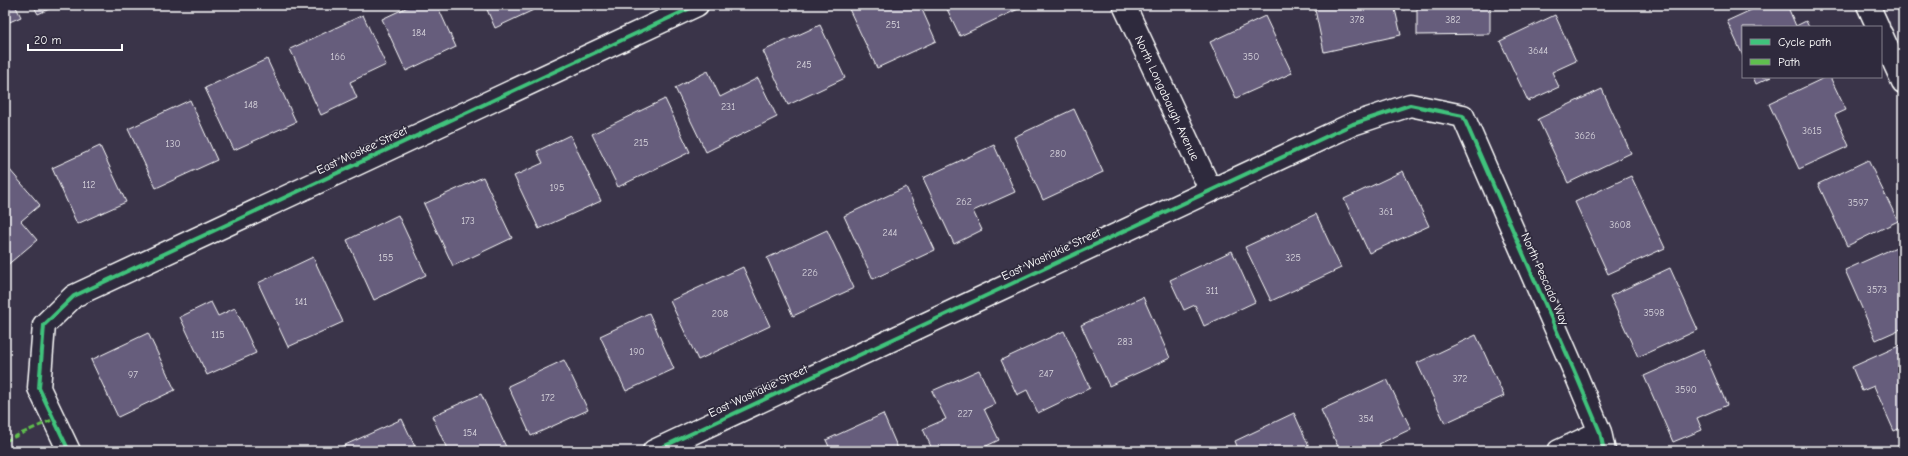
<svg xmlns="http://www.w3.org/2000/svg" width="1908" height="456" font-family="'Comic Neue',sans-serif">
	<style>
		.building { fill: #665d7b; stroke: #fff }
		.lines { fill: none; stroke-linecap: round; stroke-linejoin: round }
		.street-casing { stroke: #fff; stroke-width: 25 }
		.street { stroke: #2f2a3d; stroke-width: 22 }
		.quiet { stroke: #5fbe4e; stroke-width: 3; stroke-dasharray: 6 3; stroke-linecap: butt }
		.cycleway-casing { stroke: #2f2a3d; stroke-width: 6 }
		.cycleway { stroke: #40c37c; stroke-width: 4 }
		.labels { text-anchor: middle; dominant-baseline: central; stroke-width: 3.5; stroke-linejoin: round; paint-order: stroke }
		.number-label { font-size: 10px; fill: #d9d6de }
		.street-label { font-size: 12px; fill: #fff; stroke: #2f2a3d }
	</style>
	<rect width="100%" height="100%" fill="#3a3449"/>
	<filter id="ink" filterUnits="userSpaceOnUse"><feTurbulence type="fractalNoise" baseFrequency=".025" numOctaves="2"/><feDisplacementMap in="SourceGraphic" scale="8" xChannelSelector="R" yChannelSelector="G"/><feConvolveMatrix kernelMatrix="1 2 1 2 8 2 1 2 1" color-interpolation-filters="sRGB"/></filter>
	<g filter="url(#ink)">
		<!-- building -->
		<path class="building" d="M5 5H15L21 17 5 24Z
			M33 5H58L38 14Z
			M412 5H437L456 47 406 71 382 19Z
			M485 5H544L495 28Z
			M857 5H920L936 41 877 68 849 9Z
			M945 5H1027L960 36Z
			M1314 5H1394L1401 35 1324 52Z
			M1417 5H1490V34L1417 35Z
			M1762 5H1787L1796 26 1806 21 1809 27H1743V56L1727 21Z
			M363 15 386 65 350 82 357 98 321 115 290 49Z
			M1555 15 1576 61 1552 72 1559 87 1528 101 1500 41Z
			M1265 16 1292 73 1236 98 1210 42Z
			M820 25 845 78 788 105 763 51Z
			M267 59 296 122 234 150 205 88Z
			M708 71 720 97 758 78 777 117 706 152 675 88Z
			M1753 77H1771L1756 84Z
			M1826 77H1830L1846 110 1835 115 1849 146 1799 169 1769 104Z
			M1602 89 1631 153 1568 183 1538 119Z
			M665 99 690 152 618 187 592 134Z
			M190 100 217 160 156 188 128 129Z
			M1074 109 1103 172 1043 200 1014 137Z
			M570 135 601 201 539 229 514 176 543 163 537 151Z
			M994 145 1015 192 973 211 982 230 954 244 923 178Z
			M100 146 126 202 77 224 52 168Z
			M1868 160 1898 221 1847 246 1818 184Z
			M9 169 40 205 21 221 37 240 5 267V172Z
			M1403 171 1429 226 1369 253 1344 199Z
			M1631 176 1665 248 1608 274 1575 202Z
			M483 177 512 238 453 266 424 204Z
			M906 187 935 250 873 279 844 216Z
			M1316 214 1341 268 1271 301 1245 247Z
			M398 215 426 275 374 300 347 240Z
			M827 230 854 288 793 316 767 258Z
			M1903 244V283L1899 285 1903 294V328L1876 340 1845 270Z
			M1232 251 1255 302 1204 326 1195 305 1184 310 1170 280Z
			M313 257 343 322 288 347 258 283Z
			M743 267 770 326 698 360 670 301Z
			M1670 268 1698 330 1638 357 1610 296Z
			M1143 297 1170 358 1109 386 1081 325Z
			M211 302 218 316 235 308 256 353 207 375 180 317Z
			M649 313 674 369 626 391 600 336Z
			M1064 331 1090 388 1038 413 1027 390 1017 395 1001 360Z
			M148 333 175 390 118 417 91 360Z
			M1476 335 1504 396 1445 423 1417 363Z
			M1903 344V427L1894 431 1874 386 1862 391 1852 367Z
			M1703 350 1727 405 1697 418 1702 430 1673 442 1644 376Z
			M564 360 588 410 531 436 508 386Z
			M979 370 995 404 984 409 999 440 976 451H933L923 429 946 419 932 391Z
			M1387 379 1411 429 1379 444 1383 451H1340L1321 410Z
			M481 394 507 449 502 451H448L432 416Z
			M1294 413 1311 451H1239L1235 441Z
			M883 414 899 451H831L826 440Z
			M402 419 417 451H332Z"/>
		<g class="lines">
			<!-- street casing -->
			<g class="street-casing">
				<path id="street" d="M1124 5 1211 191
					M1868 5 1878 27
					M1881 34 1903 82
					M69 451 39 388 44 325 74 296 697 5
					M654 451 1353 124 1410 105 1463 116 1576 375 1600 432 1604 451
					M1559 451 1600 432"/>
			</g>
			<!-- street -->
			<use href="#street" class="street"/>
			<!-- quiet -->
			<path class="quiet" d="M5 441 54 419"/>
			<!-- cycleway casing -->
			<g class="cycleway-casing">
				<path id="cycleway" d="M69 451 39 388 44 325 74 296 697 5
					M654 451 1353 124 1410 105 1463 116 1576 375 1600 432 1604 451"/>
			</g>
			<!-- cycleway -->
			<use href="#cycleway" class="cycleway"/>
		</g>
	</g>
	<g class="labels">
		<!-- number labels -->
		<g class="number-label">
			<text x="1357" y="20">378</text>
			<text x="1453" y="20">382</text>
			<text x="893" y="25">251</text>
			<text x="419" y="33">184</text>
			<text x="1538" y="51">3644</text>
			<text x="338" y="57">166</text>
			<text x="1251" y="57">350</text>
			<text x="804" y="65">245</text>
			<text x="251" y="105">148</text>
			<text x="728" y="107">231</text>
			<text x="1812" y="131">3615</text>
			<text x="1585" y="136">3626</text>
			<text x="641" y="143">215</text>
			<text x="173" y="144">130</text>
			<text x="1058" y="154">280</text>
			<text x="89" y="185">112</text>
			<text x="557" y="188">195</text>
			<text x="964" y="202">262</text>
			<text x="1858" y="203">3597</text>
			<text x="1386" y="212">361</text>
			<text x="468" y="221">173</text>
			<text x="1620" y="225">3608</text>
			<text x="890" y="233">244</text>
			<text x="386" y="258">155</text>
			<text x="1293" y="258">325</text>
			<text x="810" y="273">226</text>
			<text x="1877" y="290">3573</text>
			<text x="1212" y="291">311</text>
			<text x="301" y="302">141</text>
			<text x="1654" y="313">3598</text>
			<text x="720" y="314">208</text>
			<text x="218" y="335">115</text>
			<text x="1125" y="342">283</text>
			<text x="637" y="352">190</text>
			<text x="1046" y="374">247</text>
			<text x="133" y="375">97</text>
			<text x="1460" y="379">372</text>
			<text x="1686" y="390">3590</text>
			<text x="548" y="398">172</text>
			<text x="965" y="414">227</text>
			<text x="1366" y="419">354</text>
			<text x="470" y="433">154</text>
		</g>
		<!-- street labels -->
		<g class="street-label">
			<text transform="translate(1167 98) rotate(65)">North Longabaugh Avenue</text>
			<text transform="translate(362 150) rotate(-25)">East Moskee Street</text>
			<text transform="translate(1051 254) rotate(-25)">East Washakie Street</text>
			<text transform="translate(1545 279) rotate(66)">North Pescado Way</text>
			<text transform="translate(758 391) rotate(-25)">East Washakie Street</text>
		</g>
	</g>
	<!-- margin -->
	<rect width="1908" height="456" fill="none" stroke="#2f2a3d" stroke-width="20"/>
	<rect x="10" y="10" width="1888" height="436" fill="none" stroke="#fff" stroke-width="1.5" filter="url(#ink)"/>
	<!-- legend -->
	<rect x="1742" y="26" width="140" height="52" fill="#2f2a3d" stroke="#827f8b"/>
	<rect x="1750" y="39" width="20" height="6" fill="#40c37c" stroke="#827f8b"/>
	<text x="1778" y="46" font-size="12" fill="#ffffff">Cycle path</text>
	<rect x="1750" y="59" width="20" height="6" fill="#5fbe4e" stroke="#827f8b"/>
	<text x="1778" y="66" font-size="12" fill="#ffffff">Path</text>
	<!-- scale -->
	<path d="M28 44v6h94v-6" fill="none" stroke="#ffffff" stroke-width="2"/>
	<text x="34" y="44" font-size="12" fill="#ffffff" stroke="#2f2a3d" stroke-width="3" paint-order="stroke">20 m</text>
</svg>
